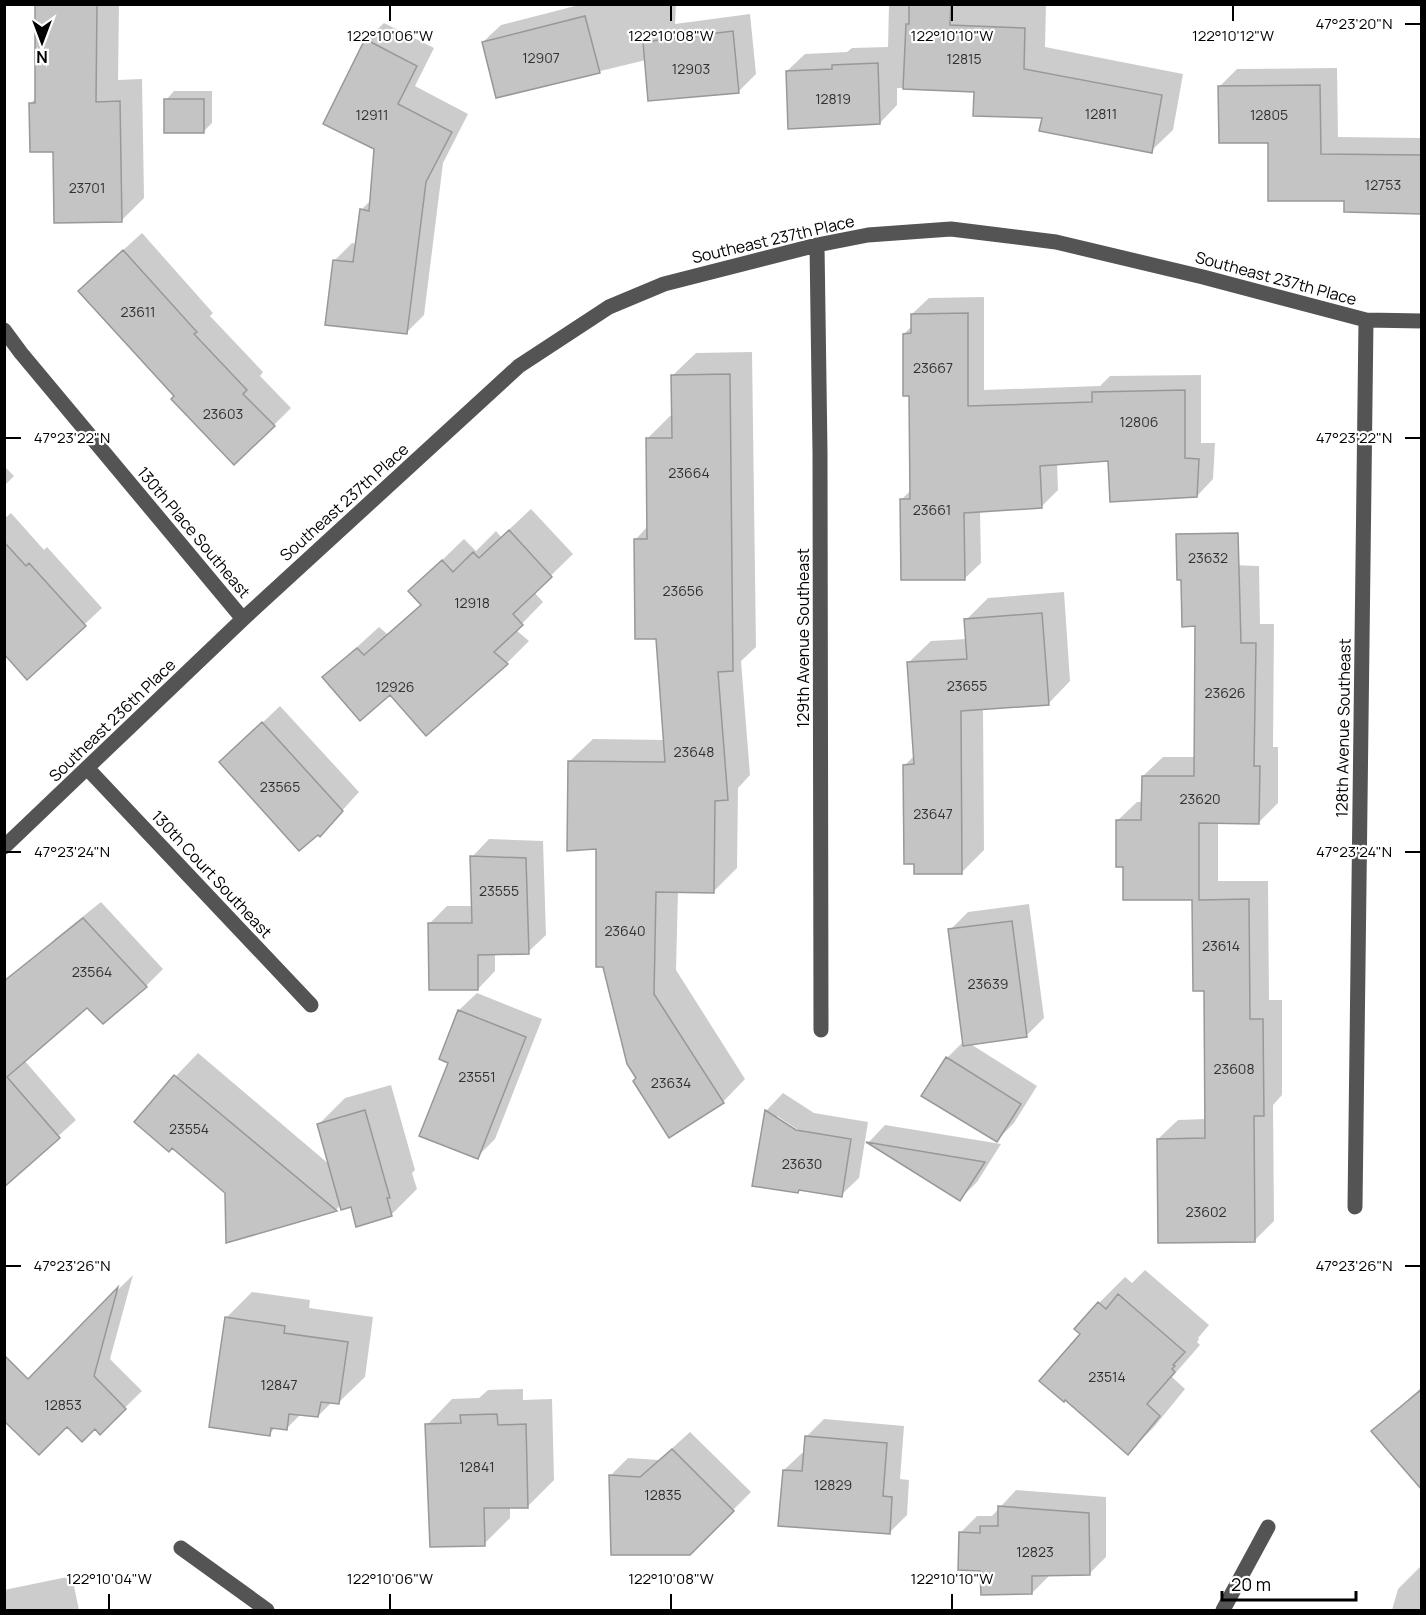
<svg xmlns="http://www.w3.org/2000/svg" width="1426" height="1615" font-family="Manrope,sans-serif">
	<style>
		.shadow { fill: #0003; fill-rule: evenodd }
		.building { fill: #c4c4c4; stroke: #989898; stroke-width: 1.5 }
		.lines { fill: none; stroke-linecap: round; stroke-linejoin: round }
		.minor { stroke: #545454; stroke-width: 15 }
		.ticks { fill: none; stroke: #000; stroke-width: 2 }
		.labels { text-anchor: middle; dominant-baseline: central; stroke-width: 4.5; stroke-linejoin: round; paint-order: stroke }
		.number-label { font-size: 14px; fill: #313131 }
		.street-label { font-size: 16px; fill: #000; stroke: #fff }
		.ticks-label { font-size: 15px; text-anchor: middle; fill: #000; stroke: #fff; stroke-width: 4.5; stroke-linejoin: round; paint-order: stroke }
	</style>
	<rect width="100%" height="100%" fill="#fff"/>
	<!-- shadow -->
	<path class="shadow" d="M46 4H119L118 80 142 79 144 198 121 221 54 150 31 103 36 98Z
		M583 4H676L675 24 750 14 756 74 738 92 646 60 497 96 483 42 501 25Z
		M889 4H1046L1045 47 1183 74 1173 130 1151 151 1044 117 975 91 897 88V105L880 123 787 71 805 54 847 52 852 48 888 47Z
		M384 23 434 48 415 86 468 114 443 163 424 315 407 332 334 261 352 243 357 244 361 210 371 200 376 148 366 40Z
		M1337 68 1338 137 1422 138V212L1345 200 1269 142 1220 86 1237 69Z
		M174 91H212V123L204 131 166 100Z
		M142 233 213 313 210 316 263 372 260 376 291 408 274 425 176 396 98 273Z
		M984 297V390L1100 386 1110 376 1201 375V443H1215L1213 479 1197 496 1110 460 1057 463 1058 490 1041 507 980 510 981 563 964 579 901 500 912 489 911 395 904 334 912 326V314L929 298Z
		M752 352 756 647 741 661 750 775 738 788 737 868 714 891H678L676 970 745 1079 723 1102 638 1078 598 848 570 761 593 739 665 740 657 637 636 539 648 526 647 439 670 416H674L673 375 696 353Z
		M4 466 14 476 4 486Z
		M531 509 573 554 534 592 543 602 516 630 529 641 507 663 390 692 324 677 379 627 387 634 422 604 410 591 464 539 476 551 496 531 501 537Z
		M11 513 44 550 47 547 102 608 27 678 4 652V519Z
		M1202 564 1259 566 1260 624H1274L1273 747H1278V803L1258 823 1218 822V881H1268L1269 1000H1282V1095L1273 1105 1274 1221 1254 1241 1158 1139 1178 1120 1206 1119 1205 989 1193 899 1124 865 1117 821 1137 802H1143V776L1163 757H1196Z
		M1064 592 1070 681 1048 704 983 708 984 850 961 873 905 765 915 755 908 663 931 641 967 639 966 620 988 598Z
		M280 706 359 792 320 835 221 762Z
		M489 839 543 841 546 935 528 952 495 953V971L478 989 430 923 447 906H473L472 857Z
		M101 902 163 969 146 986 87 1005 24 1060 76 1120 4 1185V995L56 938Z
		M1029 904 1044 1018 1026 1036 969 1043 1037 1086 1014 1123 997 1140 947 1058 964 1041 950 930 968 912Z
		M477 993 542 1019 495 1139 477 1157 450 1062 459 1010Z
		M198 1053 330 1165 319 1124 345 1098 391 1085 415 1170 412 1173 417 1189 391 1215 341 1204 336 1210 228 1241 227 1192 173 1147 136 1122 176 1076Z
		M783 1093 814 1113 868 1122 859 1178 841 1195 800 1189 797 1192 766 1111ZM777 1116 803 1133 801 1136 777 1120Z
		M885 1125 1001 1144 977 1182 960 1199 868 1143Z
		M1145 1270 1209 1325 1198 1338 1199 1339 1197 1342 1200 1345 1172 1377 1185 1389 1154 1427 1128 1453 1082 1333 1099 1303 1125 1277 1132 1283Z
		M133 1275 110 1359 142 1391 100 1432 95 1427 67 1425 4 1402Z
		M252 1292 310 1300 309 1308 373 1317 365 1377 339 1402H332L318 1416 301 1414 286 1429 276 1427 269 1434 226 1318Z
		M1422 1387V1489L1373 1431Z
		M523 1389V1400L552 1399 554 1480 528 1506H510V1518L484 1544 427 1425 452 1399 479 1398 488 1390Z
		M824 1419 904 1426 900 1479 909 1480 907 1515 889 1533 784 1470 802 1453H805L806 1437Z
		M690 1432 751 1492 689 1554 611 1475 628 1458 659 1460Z
		M1016 1490 1106 1497V1557L1089 1574 1049 1576 1032 1593 982 1570 960 1533 977 1516H992Z
		M1422 1565V1610H1392L1398 1589Z
		M72 1576 79 1610H4V1590Z"/>
	<!-- building -->
	<path class="building" d="M35 4H97L96 102 120 101 122 222 54 223 53 152H30L29 103H35Z
		M909 4H951L950 25 1025 28 1024 69 1162 95 1152 153 1039 131 1042 118 973 116 974 92 903 89 906 24H909Z
		M585 16 600 73 496 98 482 42Z
		M733 31 739 93 648 101 643 42Z
		M365 39 417 66 398 104 452 132 426 182 407 334 325 325 333 260 353 262 360 209 369 211 374 149 323 124Z
		M878 63 880 124 788 129 786 71 832 69V65Z
		M1320 85 1321 154 1422 155V214L1344 212V201H1268V143H1219L1218 86Z
		M164 99H204V133H164Z
		M123 250 197 332 194 334 247 390 243 394 275 426 234 465 171 399 174 396 78 291Z
		M968 313V406L1092 402V392L1185 390V458L1199 459 1197 497 1110 502 1108 461 1040 466 1042 508 964 513 965 580H901L900 499H910L909 396H903V334L911 333V314Z
		M730 374 733 671 718 672 728 800 715 801 714 893 656 892 654 994 724 1103 669 1138 633 1081 636 1078 627 1064 603 967H596V849L567 851 568 761 665 762 656 639H635L634 539H647L646 438H672L671 375Z
		M509 530 552 577 513 614 523 625 494 652 508 664 426 736 390 695 360 721 322 677 357 648 364 655 421 605 408 591 442 560 453 572 473 552 479 558Z
		M1238 533 1241 643H1256L1254 766H1260L1259 824 1199 823V900L1249 899 1250 1019H1263L1264 1116H1254L1255 1242 1158 1243 1157 1139 1205 1138 1204 991H1193L1192 900H1123V867H1116V820H1141L1142 776H1194L1195 626 1182 627 1181 580H1177L1176 534Z
		M4 542 26 566 29 563 86 626 27 680 4 654Z
		M1042 613 1049 705 961 711 962 874H914V864H904L903 765 914 764 907 662 967 659 964 619Z
		M262 722 343 811 320 837 318 835 299 851 219 762Z
		M470 856 526 858 529 954 478 955V990H429L428 923H472Z
		M83 918 147 987 103 1024 87 1008 7 1077 60 1138 4 1187V981Z
		M1012 921 1027 1037 963 1046 948 929Z
		M458 1010 526 1037 478 1159 419 1136 448 1063 439 1059Z
		M946 1057 1021 1104 997 1142 921 1096Z
		M174 1075 337 1211 226 1243 225 1193 172 1148 169 1152 134 1122Z
		M365 1110 390 1198H387L392 1216 356 1227 351 1207 341 1210 317 1124Z
		M765 1110 796 1130 851 1139 842 1197 799 1190 798 1193 752 1186Z
		M866 1142 985 1162 960 1201Z
		M118 1287 94 1376 126 1409 100 1435 95 1429 82 1442 67 1427 39 1455 4 1421V1355L28 1379Z
		M1118 1294 1185 1352 1173 1365 1175 1366 1172 1369 1175 1372 1147 1404 1160 1416 1128 1455 1065 1400 1064 1402 1039 1381 1080 1334 1074 1329 1098 1302 1106 1309Z
		M225 1317 285 1326 284 1333 348 1342 339 1404 321 1402 318 1417 289 1414 287 1430 271 1428 270 1436 209 1427Z
		M1422 1389V1490L1371 1431Z
		M497 1414 498 1425 526 1424 528 1508H484L485 1546 430 1547 425 1424 461 1423 460 1415Z
		M805 1436 887 1443 883 1496 892 1497 890 1534 778 1526 783 1470 802 1471Z
		M672 1449 734 1511 690 1555H611L609 1475 640 1477Z
		M998 1506 1089 1513 1090 1575 1032 1576V1594L981 1595 980 1571 958 1570 959 1532 980 1533V1526H998Z"/>
	<g class="lines">
		<!-- minor -->
		<path class="minor" d="M817 245 820 452 821 1030
			M4 330 21 353 243 619
			M87 768 311 1005
			M4 847 243 619 519 366 609 307 664 284 817 245 868 235 951 229 1056 242 1203 277 1366 320 1422 321
			M1355 1207 1366 320
			M181 1548 267 1610
			M1223 1610 1268 1527"/>
	</g>
	<!-- ticks -->
	<path class="ticks" d="M390 6V21M671 6V21M952 6V21M1233 6V21M1405 24H1420M6 438H21M1405 438H1420M6 852H21M1405 852H1420M6 1266H21M1405 1266H1420M109 1594V1609M390 1594V1609M671 1594V1609M952 1594V1609"/>
	<g class="labels">
		<!-- number labels -->
		<g class="number-label">
			<text x="541" y="57">12907</text>
			<text x="964" y="58">12815</text>
			<text x="691" y="68">12903</text>
			<text x="833" y="98">12819</text>
			<text x="1101" y="113">12811</text>
			<text x="372" y="114">12911</text>
			<text x="1269" y="114">12805</text>
			<text x="1383" y="184">12753</text>
			<text x="87" y="187">23701</text>
			<text x="138" y="311">23611</text>
			<text x="933" y="367">23667</text>
			<text x="223" y="413">23603</text>
			<text x="1139" y="421">12806</text>
			<text x="689" y="472">23664</text>
			<text x="932" y="509">23661</text>
			<text x="1208" y="557">23632</text>
			<text x="683" y="590">23656</text>
			<text x="472" y="602">12918</text>
			<text x="967" y="685">23655</text>
			<text x="395" y="686">12926</text>
			<text x="1225" y="692">23626</text>
			<text x="694" y="751">23648</text>
			<text x="280" y="786">23565</text>
			<text x="1200" y="798">23620</text>
			<text x="933" y="813">23647</text>
			<text x="499" y="890">23555</text>
			<text x="625" y="930">23640</text>
			<text x="1221" y="945">23614</text>
			<text x="92" y="971">23564</text>
			<text x="988" y="983">23639</text>
			<text x="1234" y="1068">23608</text>
			<text x="477" y="1076">23551</text>
			<text x="671" y="1082">23634</text>
			<text x="189" y="1128">23554</text>
			<text x="802" y="1163">23630</text>
			<text x="1206" y="1211">23602</text>
			<text x="1107" y="1376">23514</text>
			<text x="279" y="1384">12847</text>
			<text x="63" y="1404">12853</text>
			<text x="477" y="1466">12841</text>
			<text x="833" y="1484">12829</text>
			<text x="663" y="1494">12835</text>
			<text x="1035" y="1551">12823</text>
		</g>
		<!-- street labels -->
		<g class="street-label">
			<text transform="translate(773 239) rotate(-13)">Southeast 237th Place</text>
			<text transform="translate(1276 278) rotate(15)">Southeast 237th Place</text>
			<text transform="translate(344 502) rotate(-42)">Southeast 237th Place</text>
			<text transform="translate(194 532) rotate(50)">130th Place Southeast</text>
			<text transform="translate(803 638) rotate(-90)">129th Avenue Southeast</text>
			<text transform="translate(112 720) rotate(-44)">Southeast 236th Place</text>
			<text transform="translate(1343 728) rotate(-89)">128th Avenue Southeast</text>
			<text transform="translate(212 874) rotate(47)">130th Court Southeast</text>
		</g>
	</g>
	<g class="ticks-label">
		<text x="1354" y="29">47°23'20"N</text>
		<text x="390" y="41">122°10'06"W</text>
		<text x="671" y="41">122°10'08"W</text>
		<text x="952" y="41">122°10'10"W</text>
		<text x="1233" y="41">122°10'12"W</text>
		<text x="1354" y="443">47°23'22"N</text>
		<text x="72" y="443">47°23'22"N</text>
		<text x="1354" y="857">47°23'24"N</text>
		<text x="72" y="857">47°23'24"N</text>
		<text x="1354" y="1271">47°23'26"N</text>
		<text x="72" y="1271">47°23'26"N</text>
		<text x="109" y="1584">122°10'04"W</text>
		<text x="390" y="1584">122°10'06"W</text>
		<text x="671" y="1584">122°10'08"W</text>
		<text x="952" y="1584">122°10'10"W</text>
	</g>
	<!-- border -->
	<rect width="1426" height="1615" fill="none" stroke="#000000" stroke-width="12"/>
	<!-- north arrow -->
	<g transform="translate(42 42) rotate(180)" stroke="#ffffff" stroke-width="4.5" paint-order="stroke">
	<path d="M0-4.5L10 22L0 15L-10 22Z" fill="#000000"/>
	<text y="-9" font-size="16" font-weight="bold" text-anchor="middle" fill="#000000">N</text>
	</g>
	<!-- scale -->
	<path d="M1222 1591v9h134v-9" fill="none" stroke="#000000" stroke-width="3"/>
	<text x="1231" y="1591" font-size="18" fill="#000000" stroke="#ffffff" stroke-width="4.5" paint-order="stroke">20 m</text>
</svg>
